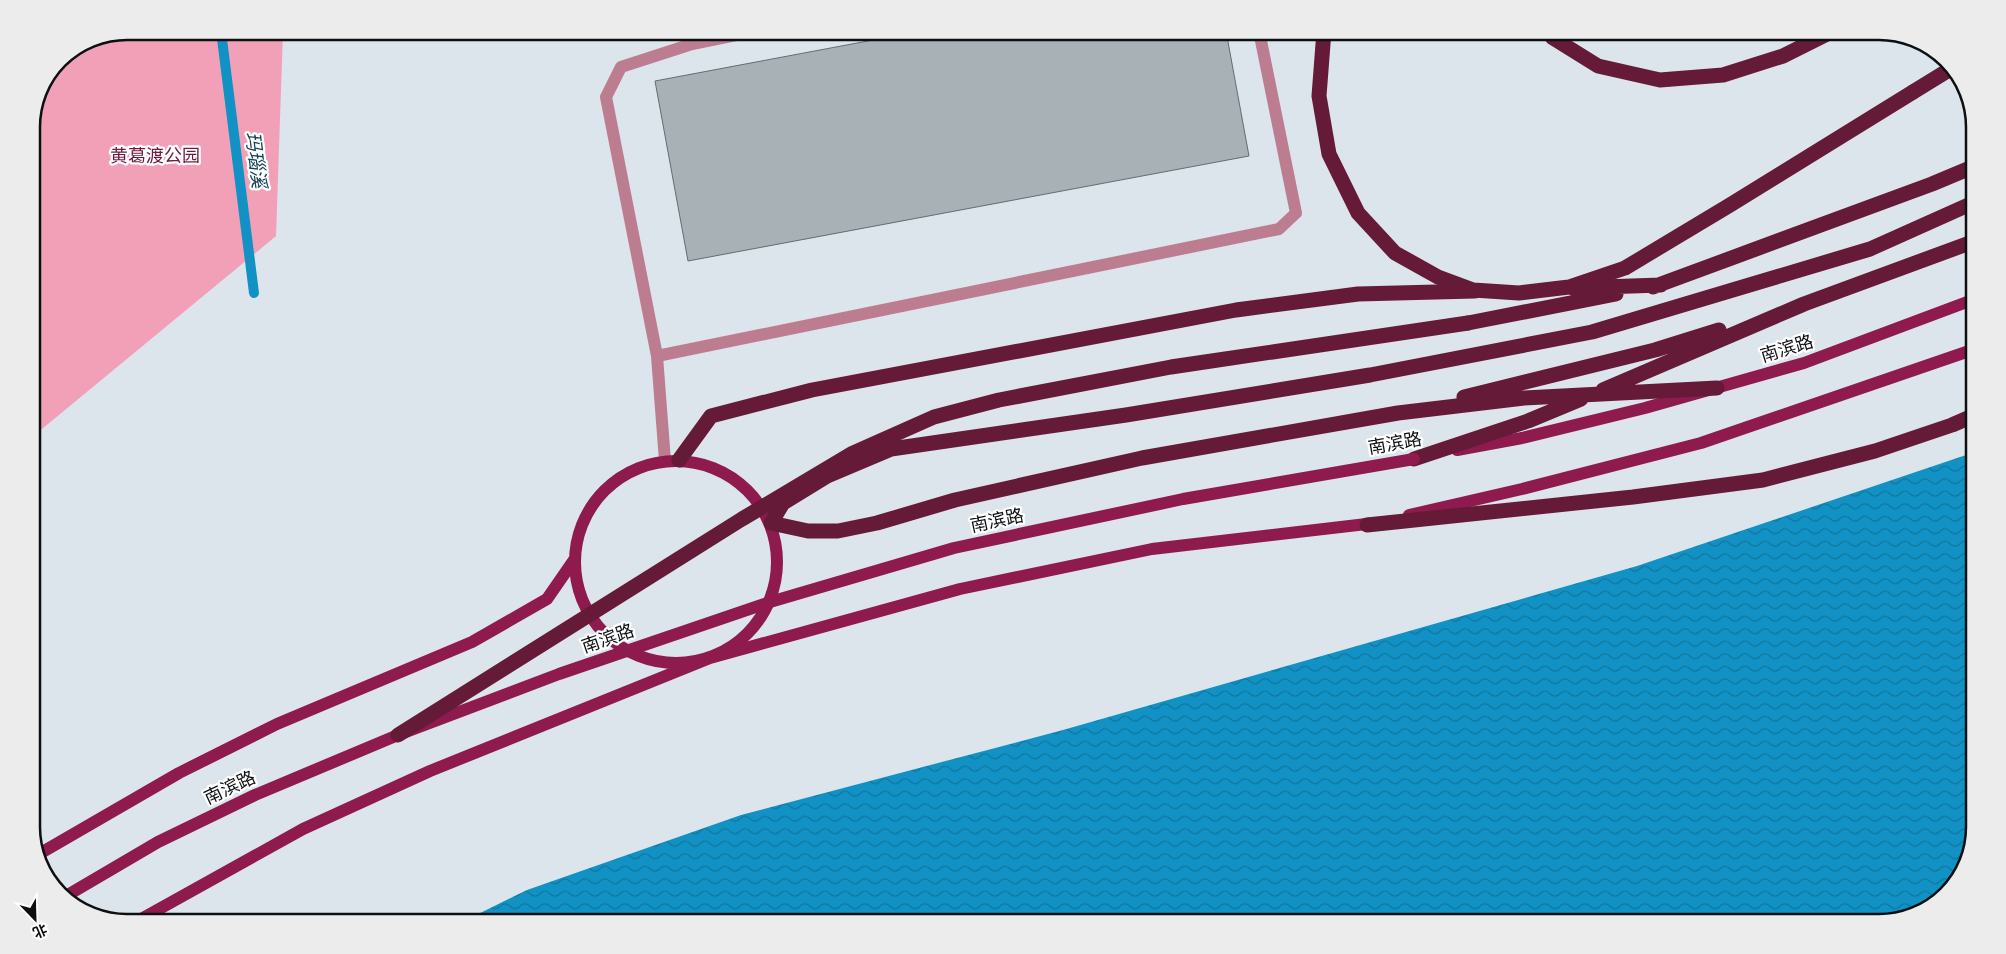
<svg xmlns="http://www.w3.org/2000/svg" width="2006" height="954" font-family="'Sofia Sans Condensed','Noto Sans SC',sans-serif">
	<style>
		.green { fill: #f2a0b8 }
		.water { fill: url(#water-waves) }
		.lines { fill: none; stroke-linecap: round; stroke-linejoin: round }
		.stream { stroke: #1292c4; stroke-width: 10 }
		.building { fill: #a7b1b6; stroke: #636c71 }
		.street { stroke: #bd7d90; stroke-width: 12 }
		.primary { stroke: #8f1a4d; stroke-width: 12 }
		.highway { stroke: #651a38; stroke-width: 15 }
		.primary-bridge { stroke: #8f1a4d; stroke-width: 12 }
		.highway-bridge { stroke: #651a38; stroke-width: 15 }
		.labels { text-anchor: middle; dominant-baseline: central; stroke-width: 4.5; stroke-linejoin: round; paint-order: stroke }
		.park-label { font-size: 18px; fill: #6f193d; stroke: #fff }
		.street-label { font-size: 18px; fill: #0d1012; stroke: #fff }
		.water-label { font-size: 19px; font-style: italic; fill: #134157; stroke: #fff }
		.rim { fill: none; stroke: #0d1012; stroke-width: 2.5 }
	</style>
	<defs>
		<pattern id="water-waves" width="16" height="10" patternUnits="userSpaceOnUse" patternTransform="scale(1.25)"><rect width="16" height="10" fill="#1292c4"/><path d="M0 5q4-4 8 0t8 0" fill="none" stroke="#0f769e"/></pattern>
	</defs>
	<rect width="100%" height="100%" fill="#dbe5eb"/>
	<!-- green -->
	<path class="green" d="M127 31H283L276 236 31 438V121L60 59 91 38Z"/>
	<!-- water -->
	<path class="water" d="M1975 452V827L1965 869 1932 907 1879 923H460L527 890 741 815 1063 730 1637 566Z"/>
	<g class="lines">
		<!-- stream -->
		<path class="stream" d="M221 31 254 293"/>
	</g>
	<!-- building -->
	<path class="building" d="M921 31H1226L1249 156 688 261 655 81Z"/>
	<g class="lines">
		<!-- street -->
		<path class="street" d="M657 356 1279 229 1296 213 1259 31
			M665 461 657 356 606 97 621 67 692 44 756 31"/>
		<!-- primary -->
		<path class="primary" d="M1457 450 1522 438 1645 408 1804 363 1975 299
			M575 562a101 101 0 1 1 202 0a101 101 0 1 1-202 0Z
			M1409 515 1522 489 1701 443 1975 349
			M39 854 179 773 277 724 472 642 547 599 574 560
			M134 923 303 829 430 771 710 658 960 589 1152 549 1375 523"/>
		<!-- highway -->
		<path class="highway" d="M1547 31 1553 38 1598 66 1660 80 1723 75 1783 56 1833 31
			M1913 92 1952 68
			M1653 287 1932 184 1975 166
			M1573 288 1661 285
			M1468 323 1616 294
			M1717 388 1524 398 1398 413 1142 458 955 500 877 523 838 531H808L771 523 783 503 827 476 891 449 1126 415 1370 375 1592 332 1870 249 1975 202
			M1603 390 1804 304 1975 241
			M1464 397 1655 350 1719 330
			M1414 459 1528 421 1581 399
			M679 460 711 416 812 390 1236 310 1358 294 1475 291
			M1367 525 1633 497 1763 480 1875 451 1952 425 1975 415"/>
		<!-- primary-bridge -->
		<path class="primary-bridge" d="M66 896 158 842 255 795 398 735 559 674 770 602 954 548 1183 499 1414 459"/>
		<!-- highway-bridge -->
		<path class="highway-bridge" d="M1324 31 1319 96 1329 154 1358 213 1395 253 1438 277 1473 290 1519 293 1569 287 1625 268 1730 205 1913 92
			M398 735 742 519 853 453 934 417 999 400 1171 367 1468 323"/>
	</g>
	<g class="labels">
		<!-- park labels -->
		<g class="park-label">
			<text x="155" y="156">黄葛渡公园</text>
		</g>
		<!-- street labels -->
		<g class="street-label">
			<text transform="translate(1787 349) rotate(-17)">南滨路</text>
			<text transform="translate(1395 444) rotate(-10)">南滨路</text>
			<text transform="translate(997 521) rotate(-12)">南滨路</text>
			<text transform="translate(608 639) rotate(-19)">南滨路</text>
			<text transform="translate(230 788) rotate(-25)">南滨路</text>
		</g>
		<!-- water labels -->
		<g class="water-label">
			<text transform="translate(255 160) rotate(83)">玛瑙溪</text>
		</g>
	</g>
	<!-- crop -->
	<path d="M0 0H2006V954H0ZM127 40H1879A87 87 0 0 1 1966 127V827A87 87 0 0 1 1879 914H127A87 87 0 0 1 40 827V127A87 87 0 0 1 127 40Z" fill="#ececec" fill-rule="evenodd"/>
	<path class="rim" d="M127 40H1879A87 87 0 0 1 1966 127V827A87 87 0 0 1 1879 914H127A87 87 0 0 1 40 827V127A87 87 0 0 1 127 40Z"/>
	<!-- north arrow -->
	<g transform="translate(35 919) rotate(157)" stroke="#ffffff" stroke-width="4" paint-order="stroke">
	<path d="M0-4L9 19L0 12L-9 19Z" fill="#0d1012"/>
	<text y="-8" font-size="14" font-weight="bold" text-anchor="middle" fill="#0d1012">北</text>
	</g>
</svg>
